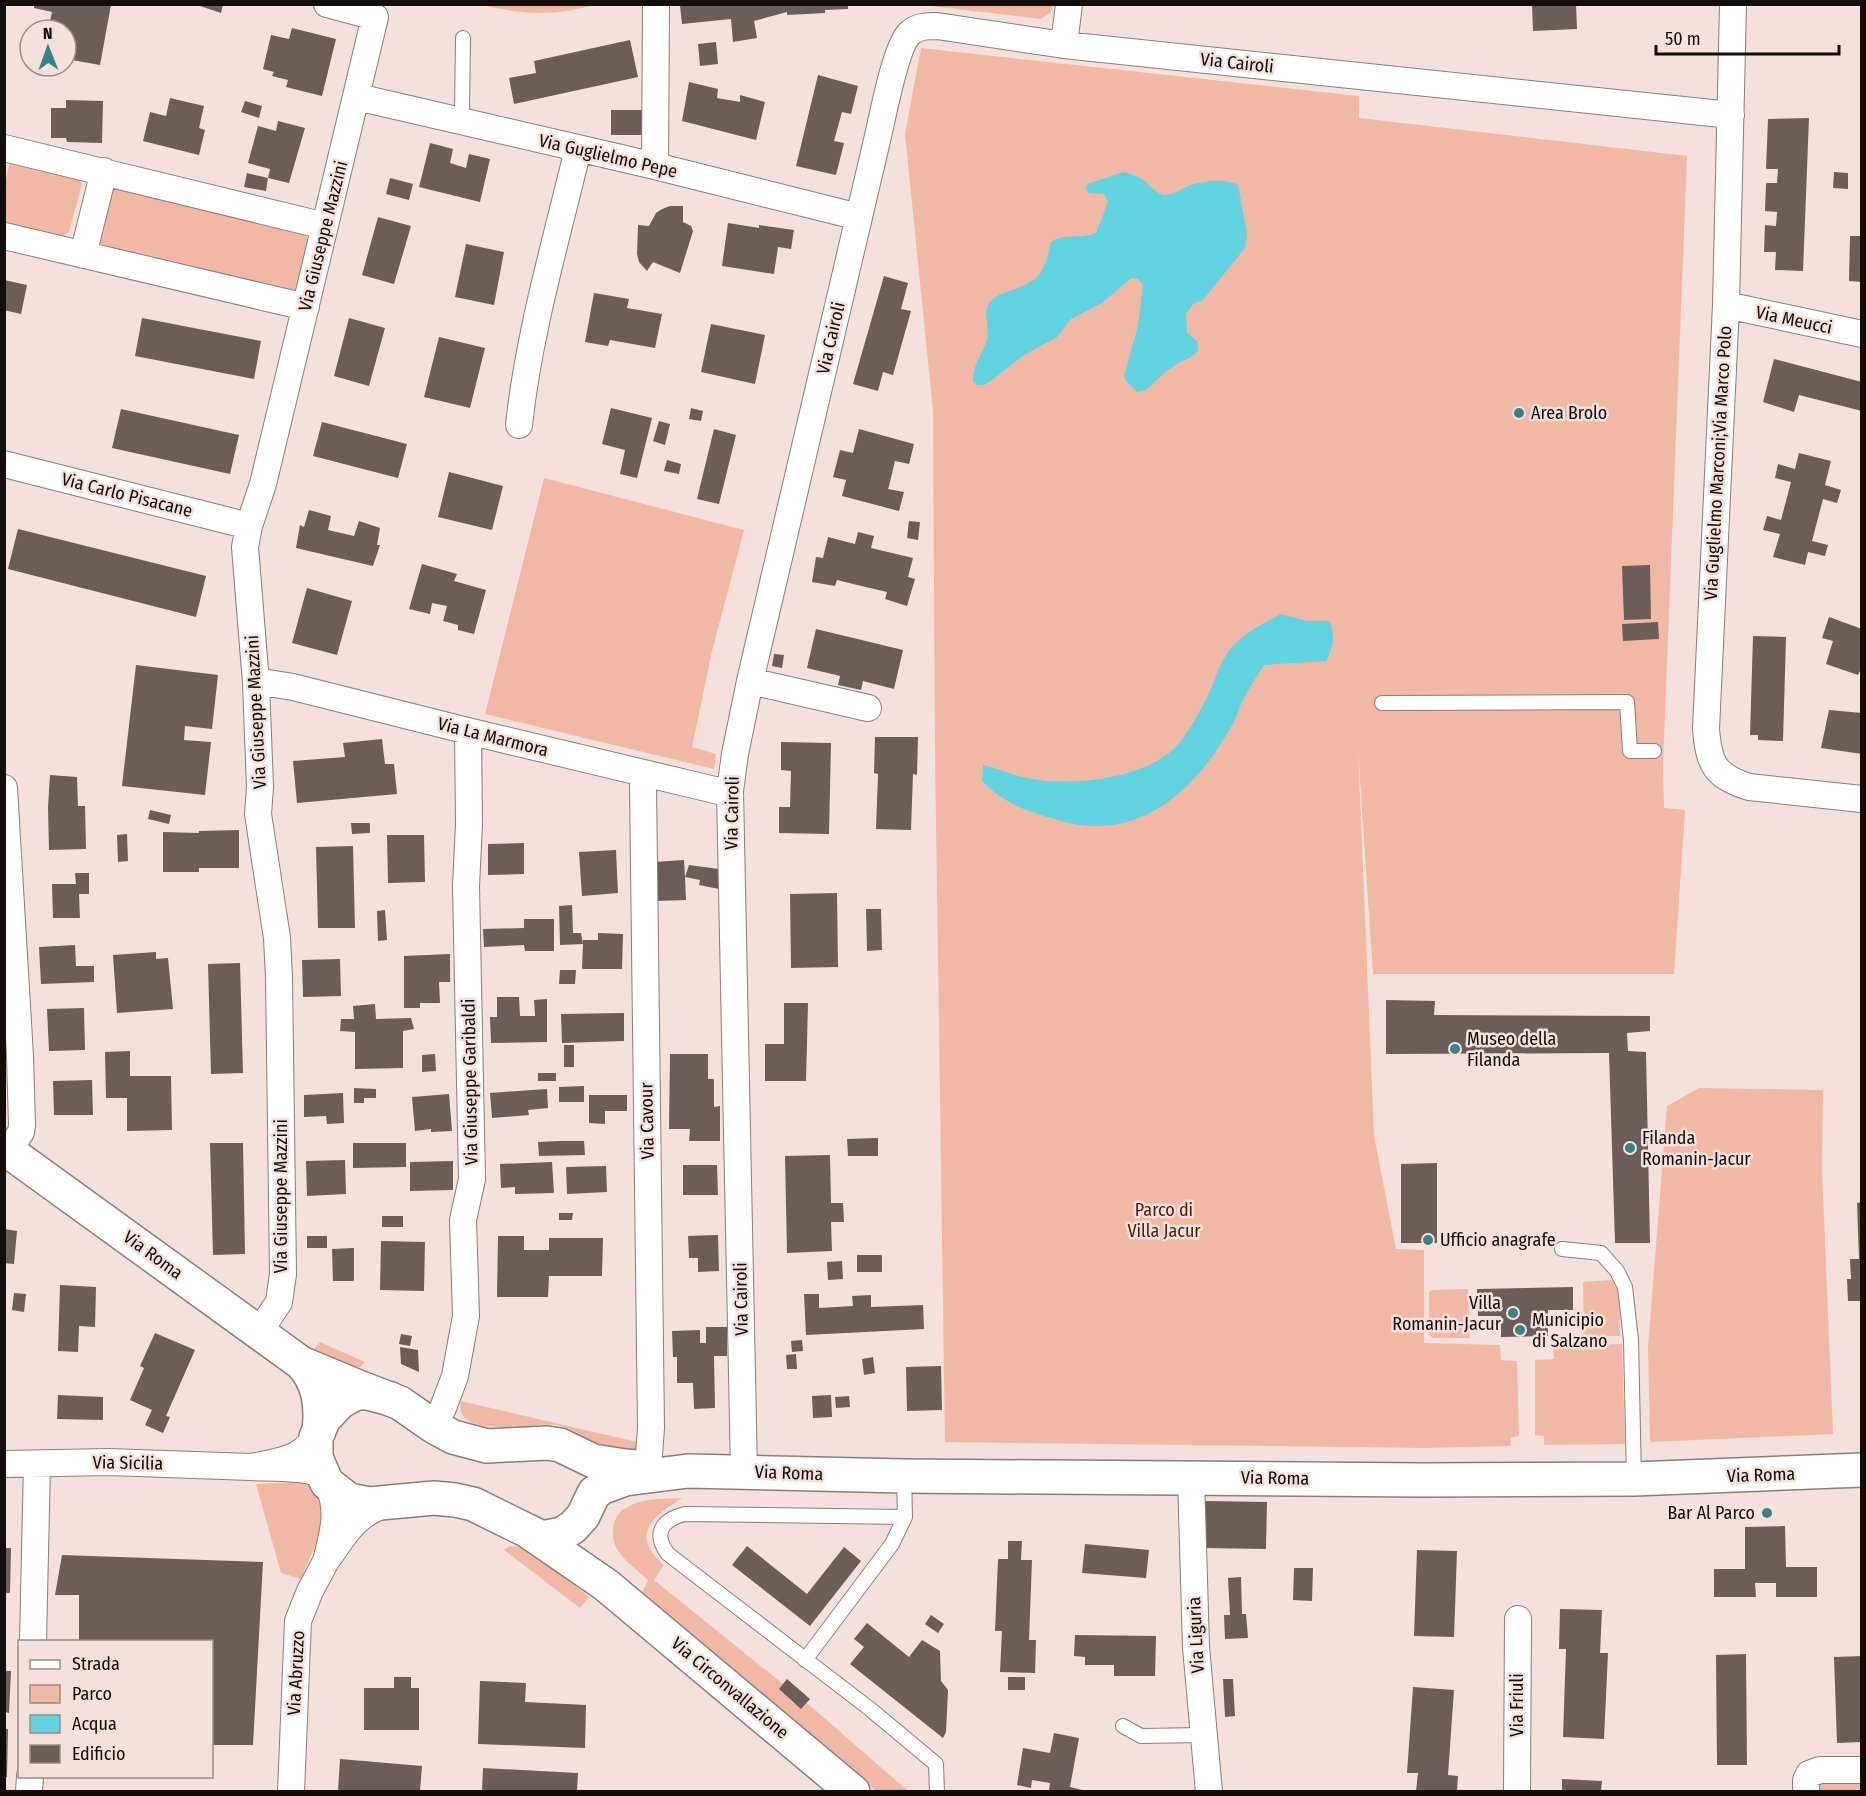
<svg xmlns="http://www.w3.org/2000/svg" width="1866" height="1796" font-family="'Fira Sans Condensed',sans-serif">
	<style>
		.green { fill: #f1b8a5 }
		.water { fill: #62d3e0 }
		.building { fill: #6c5d58 }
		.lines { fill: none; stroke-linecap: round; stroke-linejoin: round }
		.lane-casing { stroke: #8d7d77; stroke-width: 16 }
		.street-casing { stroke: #8d7d77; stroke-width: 28 }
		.secondary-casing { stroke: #8d7d77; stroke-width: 36 }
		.lane { stroke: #fff; stroke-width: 14 }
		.street { stroke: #fff; stroke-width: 26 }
		.secondary { stroke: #fff; stroke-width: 33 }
		.poi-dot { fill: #398189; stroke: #f4e1db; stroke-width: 2 }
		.labels { text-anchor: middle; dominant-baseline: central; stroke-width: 5; stroke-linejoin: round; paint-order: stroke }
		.street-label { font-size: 18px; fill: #120c0a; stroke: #f4e1db }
		.poi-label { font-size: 18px; fill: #120c0a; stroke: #f4e1db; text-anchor: start }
		.park-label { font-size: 18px; fill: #4c1b08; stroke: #f4e1db }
	</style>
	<rect width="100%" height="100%" fill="#f4e1db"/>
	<!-- green -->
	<path class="green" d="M481 5H593C551 17 523 14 481 5Z
		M922 5H1053L1051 12 1041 19Z
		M921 48 1359 96V118L1687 156 1663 764 1664 808 1685 810 1674 974H1373L1358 749 1374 1136 1396 1249 1424 1250V1343L1500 1345 1501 1360 1517 1361 1519 1436 1510 1438 1511 1446 1424 1448 945 1442 935 755 933 411 905 134Z
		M11 157 75 172 82 184 69 232 56 241 5 230V184Z
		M120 180 299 224 308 239 296 291 285 296 98 250 93 239 104 188Z
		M544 478 744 530 712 651 692 747 716 754 714 769 485 714Z
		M1699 1088 1823 1090 1822 1169 1833 1434 1650 1442 1648 1347 1667 1106Z
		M1612 1280 1619 1287 1620 1336H1584L1583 1282Z
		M1468 1289 1470 1338H1433L1429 1335V1292L1433 1290Z
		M320 1342 365 1362 360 1367C345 1368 328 1356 314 1349Z
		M1622 1344 1625 1444 1544 1445V1436L1535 1435V1360L1554 1359 1553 1346Z
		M461 1401 641 1443 638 1453C627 1451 603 1449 593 1445 589 1443 585 1438 582 1436 574 1430 566 1427 557 1425 539 1422 452 1441 461 1401Z
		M300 1482C308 1485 316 1488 320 1496 332 1517 309 1558 301 1579L281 1573 256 1484Z
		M682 1498C652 1517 629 1535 664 1565L654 1580 814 1709 908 1791H876L734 1674 641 1595 648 1580C638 1571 626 1562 618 1551 614 1545 612 1536 613 1529 616 1497 659 1499 682 1498Z
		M510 1546C537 1547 568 1580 589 1597L580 1608 504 1550Z
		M1861 1776V1791H1820L1819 1778Z"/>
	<!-- water -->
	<path class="water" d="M1123 172C1131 173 1138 177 1145 181 1150 186 1157 194 1164 195 1173 195 1183 188 1191 185 1205 181 1226 178 1238 185L1247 234 1245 248 1202 301 1193 304 1186 314 1187 333 1197 341 1198 351 1191 357 1180 362 1165 372 1146 390 1137 392 1127 382 1124 376 1138 326 1143 285 1138 279 1131 278 1102 303 1071 319 1057 337 1024 355 992 380 984 385H977L973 382C972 367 981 356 986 343 992 330 981 315 990 302 995 296 1003 293 1010 291 1041 280 1044 273 1051 242 1068 232 1079 240 1096 233L1108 202 1104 194 1089 193 1086 190 1087 184Z
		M1281 614 1307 621H1329C1336 633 1333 649 1326 661L1264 665C1256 677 1248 690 1241 704 1238 711 1236 719 1232 725 1197 790 1137 845 1058 820 1027 811 1006 805 982 781L983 765C997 768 1010 774 1023 777 1066 788 1148 780 1178 744 1188 733 1196 718 1203 705 1213 688 1217 667 1229 651 1241 634 1262 624 1281 614Z"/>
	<!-- building -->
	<path class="building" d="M194 4H223L221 13Z
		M697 4H848V9L825 10V13L787 15V12L754 21 757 38 733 42 731 19 682 24 680 6Z
		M1532 4H1576L1577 29 1533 31Z
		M34 5H111L100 65 66 59V30H48L52 12 34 8Z
		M292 28 336 39 322 96 286 87 288 80 272 76 274 72 263 69 271 35 289 39Z
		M630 40 638 77 514 104 509 78 536 73 534 61Z
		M716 42 718 64 700 66 698 44Z
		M818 75 858 86 851 114 842 112 834 141 844 143 836 175 796 166Z
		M689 82 718 89 717 98 740 102V95L765 102 756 140 682 121Z
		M170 98 204 106 199 128 205 130 199 155 143 141 150 112 166 116Z
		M66 100 103 101 102 143 67 142 66 138H51V108H66Z
		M245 101 262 106 259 118 241 112Z
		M611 110H644V135H611Z
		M1809 118 1803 271 1775 270 1776 252H1764L1765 225 1776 226 1777 212 1765 211 1766 183H1777L1778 169H1766L1768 119Z
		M278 121 305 128 289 183 268 178 266 191 244 187 247 173 268 178 270 169 248 163 258 126 276 131Z
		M430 143 453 149 450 163 466 168 469 154 490 159 480 202 419 187Z
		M1834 172 1848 173V189L1833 188Z
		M390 178 413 184 409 200 386 194Z
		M670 206H683V222L691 226 693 231 680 273 653 262 647 271 639 262 637 254 638 225 649 226 656 213 662 209Z
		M378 217 411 226 394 284 362 275Z
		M728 223 759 228V225L794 230 791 249 778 247 774 274 722 266Z
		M1850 236H1862V282L1849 281Z
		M466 244 504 252 494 305 455 297Z
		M884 276 908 283 901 309 911 311 893 375 883 372 878 391 853 384Z
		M4 280 27 285 21 314 4 310Z
		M594 293 629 299 627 308 662 314 655 348 610 340 608 346 585 342Z
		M142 318 261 341 254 379 135 356Z
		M349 318 385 328 369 386 334 376Z
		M711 324 765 335 755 384 701 372Z
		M439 337 485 348 470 408 424 397Z
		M1774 359 1862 382V411L1799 395 1794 412 1763 402Z
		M611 408 652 418 637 478 620 474 625 450 602 444Z
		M691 408 703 411 701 421 689 419Z
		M121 409 239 435 230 474 112 448Z
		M659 421 670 424 665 445 653 441Z
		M322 422 407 444 398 478 313 456Z
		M714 429 736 435 719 504 697 499Z
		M859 429 914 444 909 464 895 461 889 486 888 489 904 492 899 511 842 496 846 480 833 477 840 450 853 453Z
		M1799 453 1831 461 1825 485 1841 490 1837 503 1823 499 1812 541 1828 545 1825 556 1808 552 1805 565 1773 557 1780 534 1763 530 1767 516 1781 520 1791 482 1775 478 1778 464 1795 469Z
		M667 460 681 464 679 474 664 471Z
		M449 472 503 486 492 530 438 517Z
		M309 510 331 516 328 530 354 536 359 521 380 528 377 545H380L373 566 296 548 300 525 304 527Z
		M909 521 920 522 918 540 907 538Z
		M18 529 206 576 196 617 8 569Z
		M858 532 874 536 871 548 913 558 908 577 915 579 907 606 885 599 887 592 853 584 837 580 835 586 812 582 816 557 823 558 828 537 855 544Z
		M422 564 457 574 454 581 486 590 474 634 458 630V625L443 621 447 606 432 603 430 614 409 609Z
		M1650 565 1651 619 1624 620 1622 566Z
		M307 588 352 601 337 655 292 643Z
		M1829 617 1862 629V667L1858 675 1826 664 1833 641 1822 638Z
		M1658 622 1659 639 1623 641 1622 624Z
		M816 629 903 650 894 689 863 681 861 690 838 685 840 676 807 668Z
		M1753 636 1786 637 1783 741 1758 740V735H1750Z
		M774 654 784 655 782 668 772 666Z
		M136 665 218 675 212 729 185 726 184 740 211 742 205 795 122 786Z
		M1829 710 1862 713V754L1821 748Z
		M875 737H918L917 775 913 774 911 830 876 829 878 774 874 773Z
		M382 739 385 764H394L397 794 297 803 293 761 345 757 343 743Z
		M781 742 831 743 829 834 779 833V807H790L791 771 781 770Z
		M50 775 77 777 78 806H85L86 849 49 850 48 807Z
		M150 810 171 815 169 824 148 819Z
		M351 823H370V833L352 834Z
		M239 830V868H199V872H163V832L199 833V831Z
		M127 834 128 861 118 862 117 835Z
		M387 835H424L425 882 388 883Z
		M524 843V874L488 875V844Z
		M353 846 355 928H318L316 847Z
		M616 850 618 893 582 896 579 852Z
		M684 860 685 877 689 865 719 869 724 890 699 885 700 880 685 877 686 900 656 901 654 862Z
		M75 873H89V894H79L80 918H53L52 884H76Z
		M837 893 838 967 791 968 790 894Z
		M572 905 573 933H581L583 944V940H598V933L623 934 622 969H582L583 944 560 945 559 906Z
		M866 909H881L882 950 867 951Z
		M385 910 387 940 378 941 377 911Z
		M524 919H554V951H525L524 945 484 947 483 929 524 928Z
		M75 945 76 966H94V982L41 984 39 947Z
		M156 952V959L168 958 173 1009 117 1013 113 955Z
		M450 954V982H439L440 1003H420V1008H404V956Z
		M340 959 341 996 303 997 302 960Z
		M240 963 243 1073 211 1074 208 964Z
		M560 970H576L575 984H559Z
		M497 997H519L520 1016H535L534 1000 547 999V1042L491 1043 490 1017H497Z
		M1386 1000 1435 1001 1434 1015 1650 1016V1031L1627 1033 1628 1051 1646 1052 1650 1243H1615L1609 1053 1386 1054Z
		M784 1003H808L806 1081H765V1044H784Z
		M375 1004 376 1019 411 1018 414 1029 403 1031V1068L355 1069V1032L340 1031 341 1019H354L353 1006Z
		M84 1008 85 1050 49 1051 47 1009Z
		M624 1013V1041L562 1043 561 1014Z
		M564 1045H574V1067H564Z
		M130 1051V1076H171L172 1130 127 1131V1098H106L105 1052Z
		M435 1054 436 1071 422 1072V1055Z
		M670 1054H708V1079H714V1107L720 1106V1141H689L690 1129H669Z
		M538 1073H556V1081H538Z
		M92 1080 93 1115H54L53 1081Z
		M584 1086V1102H559V1087Z
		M354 1088 376 1089V1098H364V1103H354Z
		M547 1089 548 1108 528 1110 529 1115 492 1118 490 1093Z
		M343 1093 344 1123 327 1124 326 1116 304 1117V1095Z
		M449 1094 452 1131 431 1132V1129L415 1131 412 1097Z
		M589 1095H627V1111H605V1124L589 1123Z
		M878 1138V1156H848L847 1139Z
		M560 1141H584L585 1155 539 1156 538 1142Z
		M210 1143H243L245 1254 213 1255Z
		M353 1143H406V1167L353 1168Z
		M830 1155 831 1203H843L844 1222H831L832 1251 787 1253 785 1156Z
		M345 1160 346 1194 307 1196 306 1161Z
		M453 1161V1190L410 1191V1162Z
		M552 1162 554 1193 515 1194V1187L501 1188 500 1164Z
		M1437 1163V1243H1401V1164Z
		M683 1165H717L718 1195H683Z
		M606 1166 607 1192 567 1194 566 1167Z
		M1862 1202V1301H1848L1847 1279H1851L1850 1259H1859L1857 1203Z
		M559 1213H573L572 1220H559Z
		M382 1216H403V1227H382Z
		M4 1229 17 1231 14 1264 4 1263Z
		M718 1235 719 1271 698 1272V1258H689L688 1236Z
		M307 1236H327V1248H307Z
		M498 1236H524V1250H549V1238H603L602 1276H549L548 1297H497Z
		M381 1241 425 1242 424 1291 380 1290Z
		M354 1248V1281H333L332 1249Z
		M857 1255H882V1272H857Z
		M842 1261 843 1279 828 1280 827 1262Z
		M60 1285 96 1287 95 1327 79 1326 78 1352 58 1351Z
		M1573 1287V1310H1548V1336L1501 1337V1316H1478L1477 1289Z
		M14 1293 26 1294 24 1312 12 1310Z
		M804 1294H819V1308L853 1306 852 1296 871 1295V1307L923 1305 924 1329 806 1335Z
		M706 1327H727V1356H714L715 1408 694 1409 693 1383H677V1357H673L672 1331 700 1330V1343H706Z
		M155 1333 195 1350 166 1416 170 1417 163 1433 145 1425 152 1410 130 1400 144 1368 140 1366Z
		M401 1334 412 1336 410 1346 399 1344Z
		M802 1340 803 1351 792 1352 791 1341Z
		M400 1347 418 1350 419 1372 401 1364Z
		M796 1354 797 1369H787L786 1355Z
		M873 1357 875 1373 864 1375 862 1359Z
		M941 1366 942 1410 907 1411 906 1367Z
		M58 1395 103 1397V1420L57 1419Z
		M831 1395 832 1417 813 1418 812 1396Z
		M849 1396 850 1407 836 1408 835 1397Z
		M1204 1501 1267 1502 1266 1549 1203 1548Z
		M1785 1526 1786 1567H1817V1597H1776V1583H1755L1756 1597H1714V1569H1745V1527Z
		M1008 1541H1022L1021 1560H1032L1029 1640H1036L1035 1673 1000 1672 1002 1631H995L998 1559H1008Z
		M1085 1544 1149 1550 1146 1578 1082 1573Z
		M747 1546 807 1594 844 1547 861 1561 810 1626 732 1565Z
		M4 1548H11L10 1593H4Z
		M1417 1550 1457 1551 1454 1637 1414 1636Z
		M62 1555 263 1562 253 1745H212V1641H79V1595H55Z
		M1294 1568H1313L1312 1601 1293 1600Z
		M1241 1577 1242 1614H1246L1248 1638 1225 1639 1224 1615H1230L1228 1578Z
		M1560 1609 1602 1610 1600 1653H1608L1604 1739 1563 1737 1566 1649H1559Z
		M931 1615 944 1624 938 1633 925 1624Z
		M867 1623 909 1657 922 1640 940 1651 941 1681 948 1690 946 1732 943 1738 850 1664 864 1647 854 1639Z
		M1075 1635 1156 1636 1155 1676H1114V1665H1085V1657L1074 1656Z
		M1746 1654 1747 1765H1717L1716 1655Z
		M1862 1656V1674L1860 1675 1862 1742 1837 1743 1834 1657Z
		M5 1671H11L9 1713 5 1712Z
		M394 1677H411V1688H419V1730H364V1688H394Z
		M1008 1677H1025V1690H1008Z
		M787 1679 810 1699 801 1709 779 1689Z
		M1223 1679H1233L1235 1716 1225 1717Z
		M480 1681 526 1683 525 1702 586 1705 585 1748 478 1744Z
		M1413 1687 1454 1690 1448 1775 1458 1776 1457 1791H1416L1418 1773H1407Z
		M4 1729H8L7 1777H4Z
		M1054 1733 1079 1738 1070 1787 1086 1791H1049L1050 1783 1032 1780 1031 1788 1017 1785 1023 1748 1050 1753Z
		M340 1759 422 1766 420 1791H338Z
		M483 1768 578 1773 577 1791H482Z
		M1562 1779 1602 1781 1601 1791H1562Z"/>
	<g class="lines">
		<!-- lane casing -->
		<g class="lane-casing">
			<path id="lane" d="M460 121 462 111 463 38
				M1382 703 1627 702 1630 751H1654
				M1562 1249 1601 1253 1617 1271 1625 1287 1631 1340 1634 1479
				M904 1476 905 1517 685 1514C661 1520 653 1534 668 1554L870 1709 936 1764 937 1792
				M805 1660 892 1544 905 1517
				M1123 1726 1141 1736 1203 1735"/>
		</g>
		<!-- street casing -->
		<g class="street-casing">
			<path id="street" d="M1733 4 1726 305 1706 729C1709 765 1715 776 1749 787L1862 799
				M1064 45 1069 4
				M357 97 655 166 859 217
				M4 148 325 226
				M655 166 656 4
				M4 236 306 307
				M83 255 104 171
				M1726 305 1862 334
				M519 425C529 332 556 241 578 149
				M4 464 249 526
				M750 681 868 708
				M256 683H268L293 687 468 731 719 791H730
				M644 774 643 785 651 1428 648 1468
				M4 788 20 1056 22 1125 21 1132 8 1151
				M259 1332 279 1302 283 1274 279 977 277 938 258 814 260 787 256 683 245 547 249 526 263 484 375 17 327 4
				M433 1426 443 1408 455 1376 466 1316 463 1220 472 1179 466 886 469 824 468 731
				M319 1431C304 1460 280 1461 251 1467 266 1468 304 1467 317 1473 322 1475 326 1482 329 1487 340 1512 332 1537 326 1561 346 1534 353 1515 387 1504
				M4 1464 109 1462 251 1467
				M744 1472 730 791 735 754 750 681 878 136C883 115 896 45 910 33 918 26 927 26 937 26L1064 45 1731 115
				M1191 1477 1196 1647 1209 1792
				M33 1642 37 1464
				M29 1792 30 1776
				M291 1792 298 1621 310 1591 326 1561
				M1517 1792 1518 1619
				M1806 1792V1780L1809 1774 1820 1770H1862"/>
		</g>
		<!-- secondary casing -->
		<g class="secondary-casing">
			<path id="secondary" d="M4 1148 301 1363
				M391 1399 368 1393H356L340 1402 324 1419 316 1437V1458L327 1483 349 1500 369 1504 434 1498 455 1500 473 1504 542 1538 562 1534 573 1527 583 1516 594 1493 603 1487 625 1479 688 1471 904 1476 1423 1480 1634 1479 1862 1470
				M319 1431C322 1405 319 1382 301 1363L361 1388 400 1403 433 1426 453 1437 487 1446 547 1443 560 1445 593 1461 625 1466 647 1468
				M529 1532 606 1585 853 1792"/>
		</g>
		<!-- lane -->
		<use href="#lane" class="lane"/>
		<!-- street -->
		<use href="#street" class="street"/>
		<!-- secondary -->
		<use href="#secondary" class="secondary"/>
	</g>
	<!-- markers -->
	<g class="poi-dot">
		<circle cx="1519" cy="413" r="6"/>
		<circle cx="1455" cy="1049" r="6"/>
		<circle cx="1630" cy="1148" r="6"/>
		<circle cx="1428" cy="1240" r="6"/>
		<circle cx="1513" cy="1313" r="6"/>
		<circle cx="1520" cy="1330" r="6"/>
		<circle cx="1767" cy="1513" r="6"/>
	</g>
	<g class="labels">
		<!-- street labels -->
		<g class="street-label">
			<text transform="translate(1237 63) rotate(6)">Via Cairoli</text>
			<text transform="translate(608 156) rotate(13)">Via Guglielmo Pepe</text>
			<text transform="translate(323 236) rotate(-76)">Via Giuseppe Mazzini</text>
			<text transform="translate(1794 320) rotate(12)">Via Meucci</text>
			<text transform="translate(831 338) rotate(-77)">Via Cairoli</text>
			<text transform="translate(1718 463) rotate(-87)">Via Guglielmo Marconi;Via Marco Polo</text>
			<text transform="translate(127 495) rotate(14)">Via Carlo Pisacane</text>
			<text transform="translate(256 712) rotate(-93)">Via Giuseppe Mazzini</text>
			<text transform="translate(493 737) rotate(14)">Via La Marmora</text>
			<text transform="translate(732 813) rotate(-89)">Via Cairoli</text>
			<text transform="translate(470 1082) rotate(-91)">Via Giuseppe Garibaldi</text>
			<text transform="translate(647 1121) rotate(-91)">Via Cavour</text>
			<text transform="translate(281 1196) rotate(-90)">Via Giuseppe Mazzini</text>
			<text transform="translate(153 1255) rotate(36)">Via Roma</text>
			<text transform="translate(741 1299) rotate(-91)">Via Cairoli</text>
			<text transform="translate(128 1463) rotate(1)">Via Sicilia</text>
			<text transform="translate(789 1473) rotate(2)">Via Roma</text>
			<text transform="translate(1761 1475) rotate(-2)">Via Roma</text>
			<text transform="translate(1275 1478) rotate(1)">Via Roma</text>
			<text transform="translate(1196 1635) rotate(-93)">Via Liguria</text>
			<text transform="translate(296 1673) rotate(-87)">Via Abruzzo</text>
			<text transform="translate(730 1688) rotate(40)">Via Circonvallazione</text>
			<text transform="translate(1517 1705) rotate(-90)">Via Friuli</text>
		</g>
		<!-- poi labels -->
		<g class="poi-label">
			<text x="1531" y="413">Area Brolo</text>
			<text x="1467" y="1039">Museo della<tspan x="1467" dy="21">Filanda</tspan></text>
			<text x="1642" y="1138">Filanda<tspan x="1642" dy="21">Romanin-Jacur</tspan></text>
			<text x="1440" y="1240">Ufficio anagrafe</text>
			<text x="1501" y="1303" text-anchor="end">Villa<tspan x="1501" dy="21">Romanin-Jacur</tspan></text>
			<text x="1532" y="1320">Municipio<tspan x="1532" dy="21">di Salzano</tspan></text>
			<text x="1755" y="1513" text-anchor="end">Bar Al Parco</text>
		</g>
		<!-- park labels -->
		<g class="park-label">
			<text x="1164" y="1210">Parco di<tspan x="1164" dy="21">Villa Jacur</tspan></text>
		</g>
	</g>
	<!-- border -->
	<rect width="1866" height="1796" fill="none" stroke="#120c0a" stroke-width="12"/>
	<!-- legend -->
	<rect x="18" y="1640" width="195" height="138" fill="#f4e1db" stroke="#9a8c87" stroke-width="1.5"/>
	<rect x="30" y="1660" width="30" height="9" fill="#ffffff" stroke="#9a8c87" stroke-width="1.5"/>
	<text x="72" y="1670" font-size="18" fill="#120c0a">Strada</text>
	<rect x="30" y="1685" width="30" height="18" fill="#f1b8a5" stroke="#9a8c87" stroke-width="1.5"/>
	<text x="72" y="1700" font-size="18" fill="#120c0a">Parco</text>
	<rect x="30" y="1715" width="30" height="18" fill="#62d3e0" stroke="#9a8c87" stroke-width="1.5"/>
	<text x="72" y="1730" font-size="18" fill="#120c0a">Acqua</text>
	<rect x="30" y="1745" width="30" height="18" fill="#6c5d58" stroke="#9a8c87" stroke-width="1.5"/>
	<text x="72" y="1760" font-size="18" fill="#120c0a">Edificio</text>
	<!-- north arrow -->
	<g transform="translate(48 48) rotate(359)"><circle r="28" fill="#f4e1db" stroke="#9a8c87" stroke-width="1.5"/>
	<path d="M0-4.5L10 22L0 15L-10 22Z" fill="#398189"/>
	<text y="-9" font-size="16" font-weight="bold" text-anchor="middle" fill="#120c0a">N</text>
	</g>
	<!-- scale -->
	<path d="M1656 45v9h183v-9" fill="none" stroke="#120c0a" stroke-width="3"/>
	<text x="1665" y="45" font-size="18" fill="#120c0a" stroke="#f4e1db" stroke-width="4.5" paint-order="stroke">50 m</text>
</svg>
